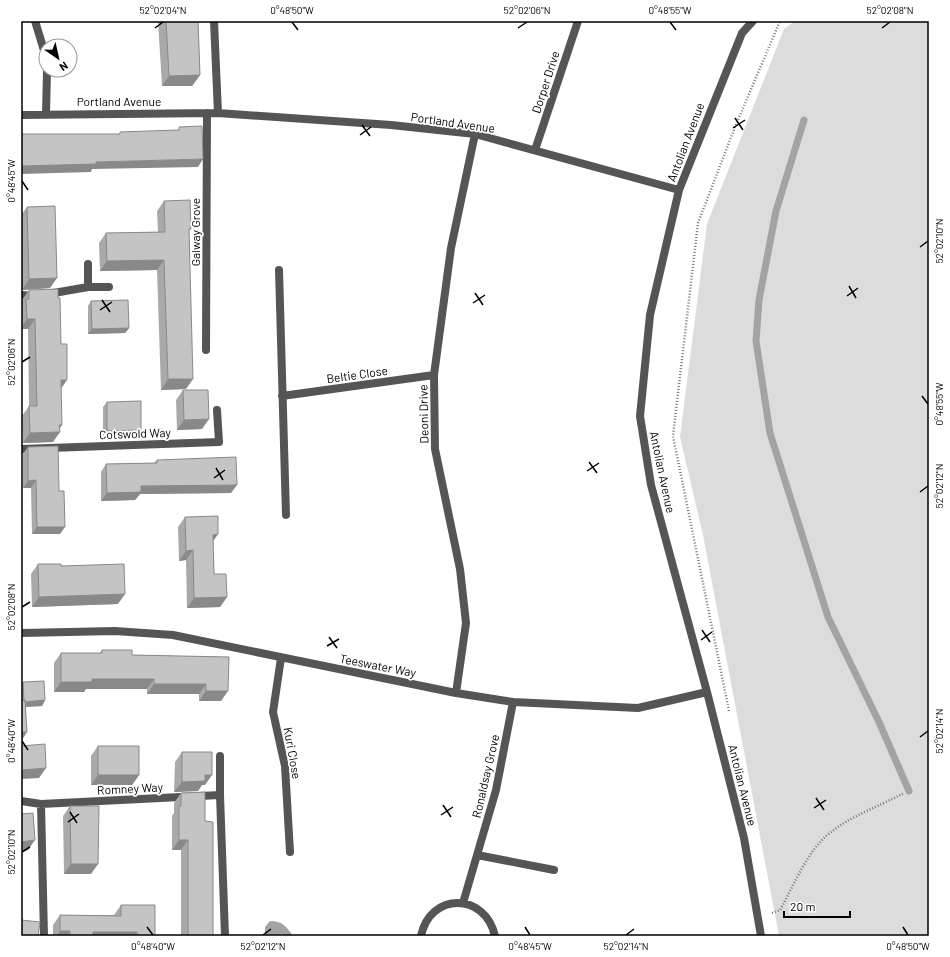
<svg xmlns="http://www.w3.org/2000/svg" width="950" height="957" font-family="Barlow,sans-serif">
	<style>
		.green { fill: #dcdcdc }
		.water { fill: #a3a3a3 }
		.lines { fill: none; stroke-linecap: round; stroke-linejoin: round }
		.stream { stroke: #a3a3a3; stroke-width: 7 }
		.path { stroke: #777; stroke-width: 2.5; stroke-dasharray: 1 2; stroke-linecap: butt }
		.lane { stroke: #555; stroke-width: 8 }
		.street { stroke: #555; stroke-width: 8 }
		.wall { fill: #a9a9a9 }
		.shaded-wall { fill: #898989 }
		.building { fill: #c4c4c4; stroke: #898989 }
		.ticks { fill: none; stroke: #000; stroke-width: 1.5 }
		.labels { text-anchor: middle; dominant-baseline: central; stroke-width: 3.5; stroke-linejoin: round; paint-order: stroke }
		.street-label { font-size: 12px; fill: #000; stroke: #fff }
		.neatline { fill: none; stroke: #000; stroke-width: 1.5 }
		.ticks-label { font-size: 10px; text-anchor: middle; fill: #000 }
	</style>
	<rect width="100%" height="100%" fill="#fff"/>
	<!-- green -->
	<path class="green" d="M795 21H929V936H779L703 535 680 437 707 224 784 29Z"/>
	<!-- water -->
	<path class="water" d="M270 921C282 921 286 926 293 936H265V927Z"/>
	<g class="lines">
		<!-- stream -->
		<path class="stream" d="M804 120 776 211 759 300 756 341 770 433 828 617 879 722 909 791"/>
		<!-- path -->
		<path class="path" d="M729 711 673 436 698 223 735 127 780 21
			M772 913 780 910C793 887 804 859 822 840 844 818 878 807 904 793"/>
		<!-- lane -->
		<path class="lane" d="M88 264V287
			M48 294 88 287H109
			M21 295 36 296"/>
		<!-- street -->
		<path class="street" d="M35 21 46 57
			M214 21 218 113
			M753 21 742 33 679 190 650 315 640 416 651 485 707 692 744 838 761 936
			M46 114 47 70
			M21 115 218 113 391 125 475 134 679 190
			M535 150 578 21
			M279 270 286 515
			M206 350 207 113
			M282 396 434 375
			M21 449 219 442 217 410
			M21 633 115 631 173 635 456 693 513 702 638 708 707 692
			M281 658 273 712 285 766 290 852
			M456 693 466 623 460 569 435 449 434 375 451 248 475 134
			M220 756V795L225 936
			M21 801 41 804 220 795
			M41 804 44 936
			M477 855 554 870
			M463 903 496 790 513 702
			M421 936C430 892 485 892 495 936"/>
	</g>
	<!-- wall -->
	<path class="wall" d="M158 21H198L200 75 192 86H162Z
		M164 201 191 229 189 231 186 389 161 390 157 270 100 271 99 243 106 233 158 232 157 211Z
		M27 207 50 288 22 290 21 258V215Z
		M29 290 61 388 60 429 53 442 23 443 22 416 29 406 28 329H21V307L22 305V300Z
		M91 301 129 328 125 333 88 334V306Z
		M183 390 202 429 177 430 176 400Z
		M107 402 141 430 138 435 103 436V407Z
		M28 447 59 491 60 534H32L31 488H23V454Z
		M157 460 231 493 140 494 135 500 101 501V472L106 464 154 463Z
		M185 517 218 534 213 541 214 574 227 597 220 607 187 608 186 560 179 561 178 527Z
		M38 564 61 566 118 604 32 607 31 574Z
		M102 650 132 655 229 657 221 701H199V694H147V689H86L84 692H54V663L61 653H100Z
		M23 682 45 700 42 706 25 707 27 732 21 741V684Z
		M98 746 139 775 132 785H91V756Z
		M182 752 205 785H202L198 791 174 792 175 762Z
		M181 793 205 821 213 936H181V850H172V816L174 813V803Z
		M70 806 91 874H64L63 816Z
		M121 905 155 936H53V925L60 915H114Z"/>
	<!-- shaded-wall -->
	<path class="shaded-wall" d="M200 75 192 86H162L169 76Z
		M203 159 198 167 92 169 91 172 21 174V166L96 162Z
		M164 260 157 270 100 271 107 261Z
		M57 278 50 288 22 290 29 279Z
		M27 319H35L28 329H21V328Z
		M129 328 125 333 88 334 92 329Z
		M168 379H193L186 389 161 390Z
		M61 380H67L60 390Z
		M209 419 202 429 177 430 184 420Z
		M59 425H62L57 432H60L53 442 23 443 30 433Z
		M141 430 138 435 103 436 107 431Z
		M36 480 31 488H23L28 481Z
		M237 485 231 493 140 494 135 500 101 501 107 493 141 486Z
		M37 527H65L60 534H32Z
		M218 534 211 544 213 535Z
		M193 550 186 560 179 561 186 551Z
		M125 594 118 604 32 607 39 597Z
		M227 597 220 607 187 608 194 598Z
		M92 679H154L147 689H86L84 692H54L61 682Z
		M154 684H206L199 694H147Z
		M206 691H228L221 701H199Z
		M45 700 42 706 21 707 24 702Z
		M21 732H27L21 741Z
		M46 768 39 778 21 779V770Z
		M98 775H139L132 785H91Z
		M205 775H212L205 785H202L198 791 174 792 182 782Z
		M35 840 28 850 21 851V842Z
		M179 840H188L181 850H172Z
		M71 864H98L91 874H64Z
		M60 931H70L67 936H56Z
		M93 932H137L134 936H90Z"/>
	<!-- building -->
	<path class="building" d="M166 21H198L200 75 169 76Z
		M202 126 203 159 96 162V164L21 166V134H120V132L179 130V127Z
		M190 200 191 229H189L193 379H168L164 260 107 261 106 233 165 232 164 201Z
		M55 206 57 278 29 279 27 207Z
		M58 289V298H60L61 344H67V380H61L62 425H59L60 432 30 433 29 406H37L35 319H27L26 299H29V290Z
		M128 300 129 328 92 329 91 301Z
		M183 390H208L209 419 184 420Z
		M141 401V430L107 431V402Z
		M58 446 59 491H64L65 527H37L36 480 28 481V447Z
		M236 457 237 485 141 486V492L107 493 106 464 157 463V460Z
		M218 516V534L213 535 214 574H226L227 597 194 598 193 550 186 551 185 517Z
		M38 564H61V566L124 564 125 594 39 597Z
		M102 650H132V655L229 657 228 691H206V684H154V679H92V682H61V653H102Z
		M44 681 45 700 25 702V700L24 701 23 682Z
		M25 700 27 732H21V701Z
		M45 744 46 768 21 770V746Z
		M98 746H139V775H98Z
		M182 752H212V775H205V781L182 782Z
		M205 792V821L213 822V936H188V840H179V806H181V793Z
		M70 806H99L98 864H71Z
		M33 813 35 840 21 842V814Z
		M121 905H155V936H137V932H93V936H70V931H60V915L121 916Z
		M21 920 40 922 38 936H21Z"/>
	<!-- ticks -->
	<path class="ticks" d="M292 22 298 30M670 22 676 30M155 28 163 22M518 28 527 22M882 28 890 22M735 118 743 130M362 125 370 136M733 128 745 120M360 135 371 127M22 181 28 190M920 247 928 241M849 286 856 298M475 293 483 305M847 296 858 288M102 300 110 312M473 303 485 295M100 310 112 302M22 362 30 357M922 396 928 404M589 462 597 473M216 468 223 480M587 471 599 463M214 478 225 470M920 492 928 486M22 607 30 602M702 630 710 642M329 637 337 648M701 640 712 632M327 646 339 639M920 737 928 731M22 741 28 750M816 798 824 810M443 805 451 817M814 808 826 800M70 812 77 823M441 815 453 807M68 822 79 814M22 852 30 847M147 927 153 935M525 927 530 935M903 927 908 935M263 935 271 929M626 935 634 929"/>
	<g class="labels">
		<!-- street labels -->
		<g class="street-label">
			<text transform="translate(545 82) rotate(-72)">Dorper Drive</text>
			<text x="119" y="101">Portland Avenue</text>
			<text transform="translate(453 122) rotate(8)">Portland Avenue</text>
			<text transform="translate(685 142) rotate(-69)">Antolian Avenue</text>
			<text transform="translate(195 232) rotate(-90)">Galway Grove</text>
			<text transform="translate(357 374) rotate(-8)">Beltie Close</text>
			<text transform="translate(423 414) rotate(-91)">Deoni Drive</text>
			<text transform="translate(135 433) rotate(-2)">Cotswold Way</text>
			<text transform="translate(663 472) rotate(78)">Antolian Avenue</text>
			<text transform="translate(378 665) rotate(11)">Teeswater Way</text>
			<text transform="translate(293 753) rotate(80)">Kuri Close</text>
			<text transform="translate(485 776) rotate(-77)">Ronaldsay Grove</text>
			<text transform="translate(743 785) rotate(76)">Antolian Avenue</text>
			<text transform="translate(130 788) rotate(-3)">Romney Way</text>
		</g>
	</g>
	<!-- border -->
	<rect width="950" height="957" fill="none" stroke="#ffffff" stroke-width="44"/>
	<!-- north arrow -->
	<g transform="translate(58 58) rotate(146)"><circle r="19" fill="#ffffff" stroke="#999999"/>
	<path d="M0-3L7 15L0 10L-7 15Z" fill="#000000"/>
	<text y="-6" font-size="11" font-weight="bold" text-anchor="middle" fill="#000000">N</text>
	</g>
	<!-- scale -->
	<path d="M784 911v6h66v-6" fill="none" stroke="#000000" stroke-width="2"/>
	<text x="790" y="911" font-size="12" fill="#000000" stroke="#ffffff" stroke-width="3" paint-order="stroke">20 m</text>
	<rect x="22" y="22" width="906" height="913" class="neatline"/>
	<g class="ticks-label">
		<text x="163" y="14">52°02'04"N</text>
		<text x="292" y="14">0°48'50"W</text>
		<text x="527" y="14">52°02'06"N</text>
		<text x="670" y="14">0°48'55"W</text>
		<text x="890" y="14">52°02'08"N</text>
		<text transform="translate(11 181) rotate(-90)" y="4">0°48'45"W</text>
		<text transform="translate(939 241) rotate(-90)" y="4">52°02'10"N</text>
		<text transform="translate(11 362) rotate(-90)" y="4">52°02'06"N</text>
		<text transform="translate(939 404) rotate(-90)" y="4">0°48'55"W</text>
		<text transform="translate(939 486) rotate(-90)" y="4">52°02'12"N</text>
		<text transform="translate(11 607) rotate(-90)" y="4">52°02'08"N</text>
		<text transform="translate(939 731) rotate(-90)" y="4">52°02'14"N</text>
		<text transform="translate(11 741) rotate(-90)" y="4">0°48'40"W</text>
		<text transform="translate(11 852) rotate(-90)" y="4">52°02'10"N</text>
		<text x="153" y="950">0°48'40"W</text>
		<text x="263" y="950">52°02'12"N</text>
		<text x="530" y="950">0°48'45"W</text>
		<text x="626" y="950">52°02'14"N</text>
		<text x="908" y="950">0°48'50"W</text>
	</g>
</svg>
